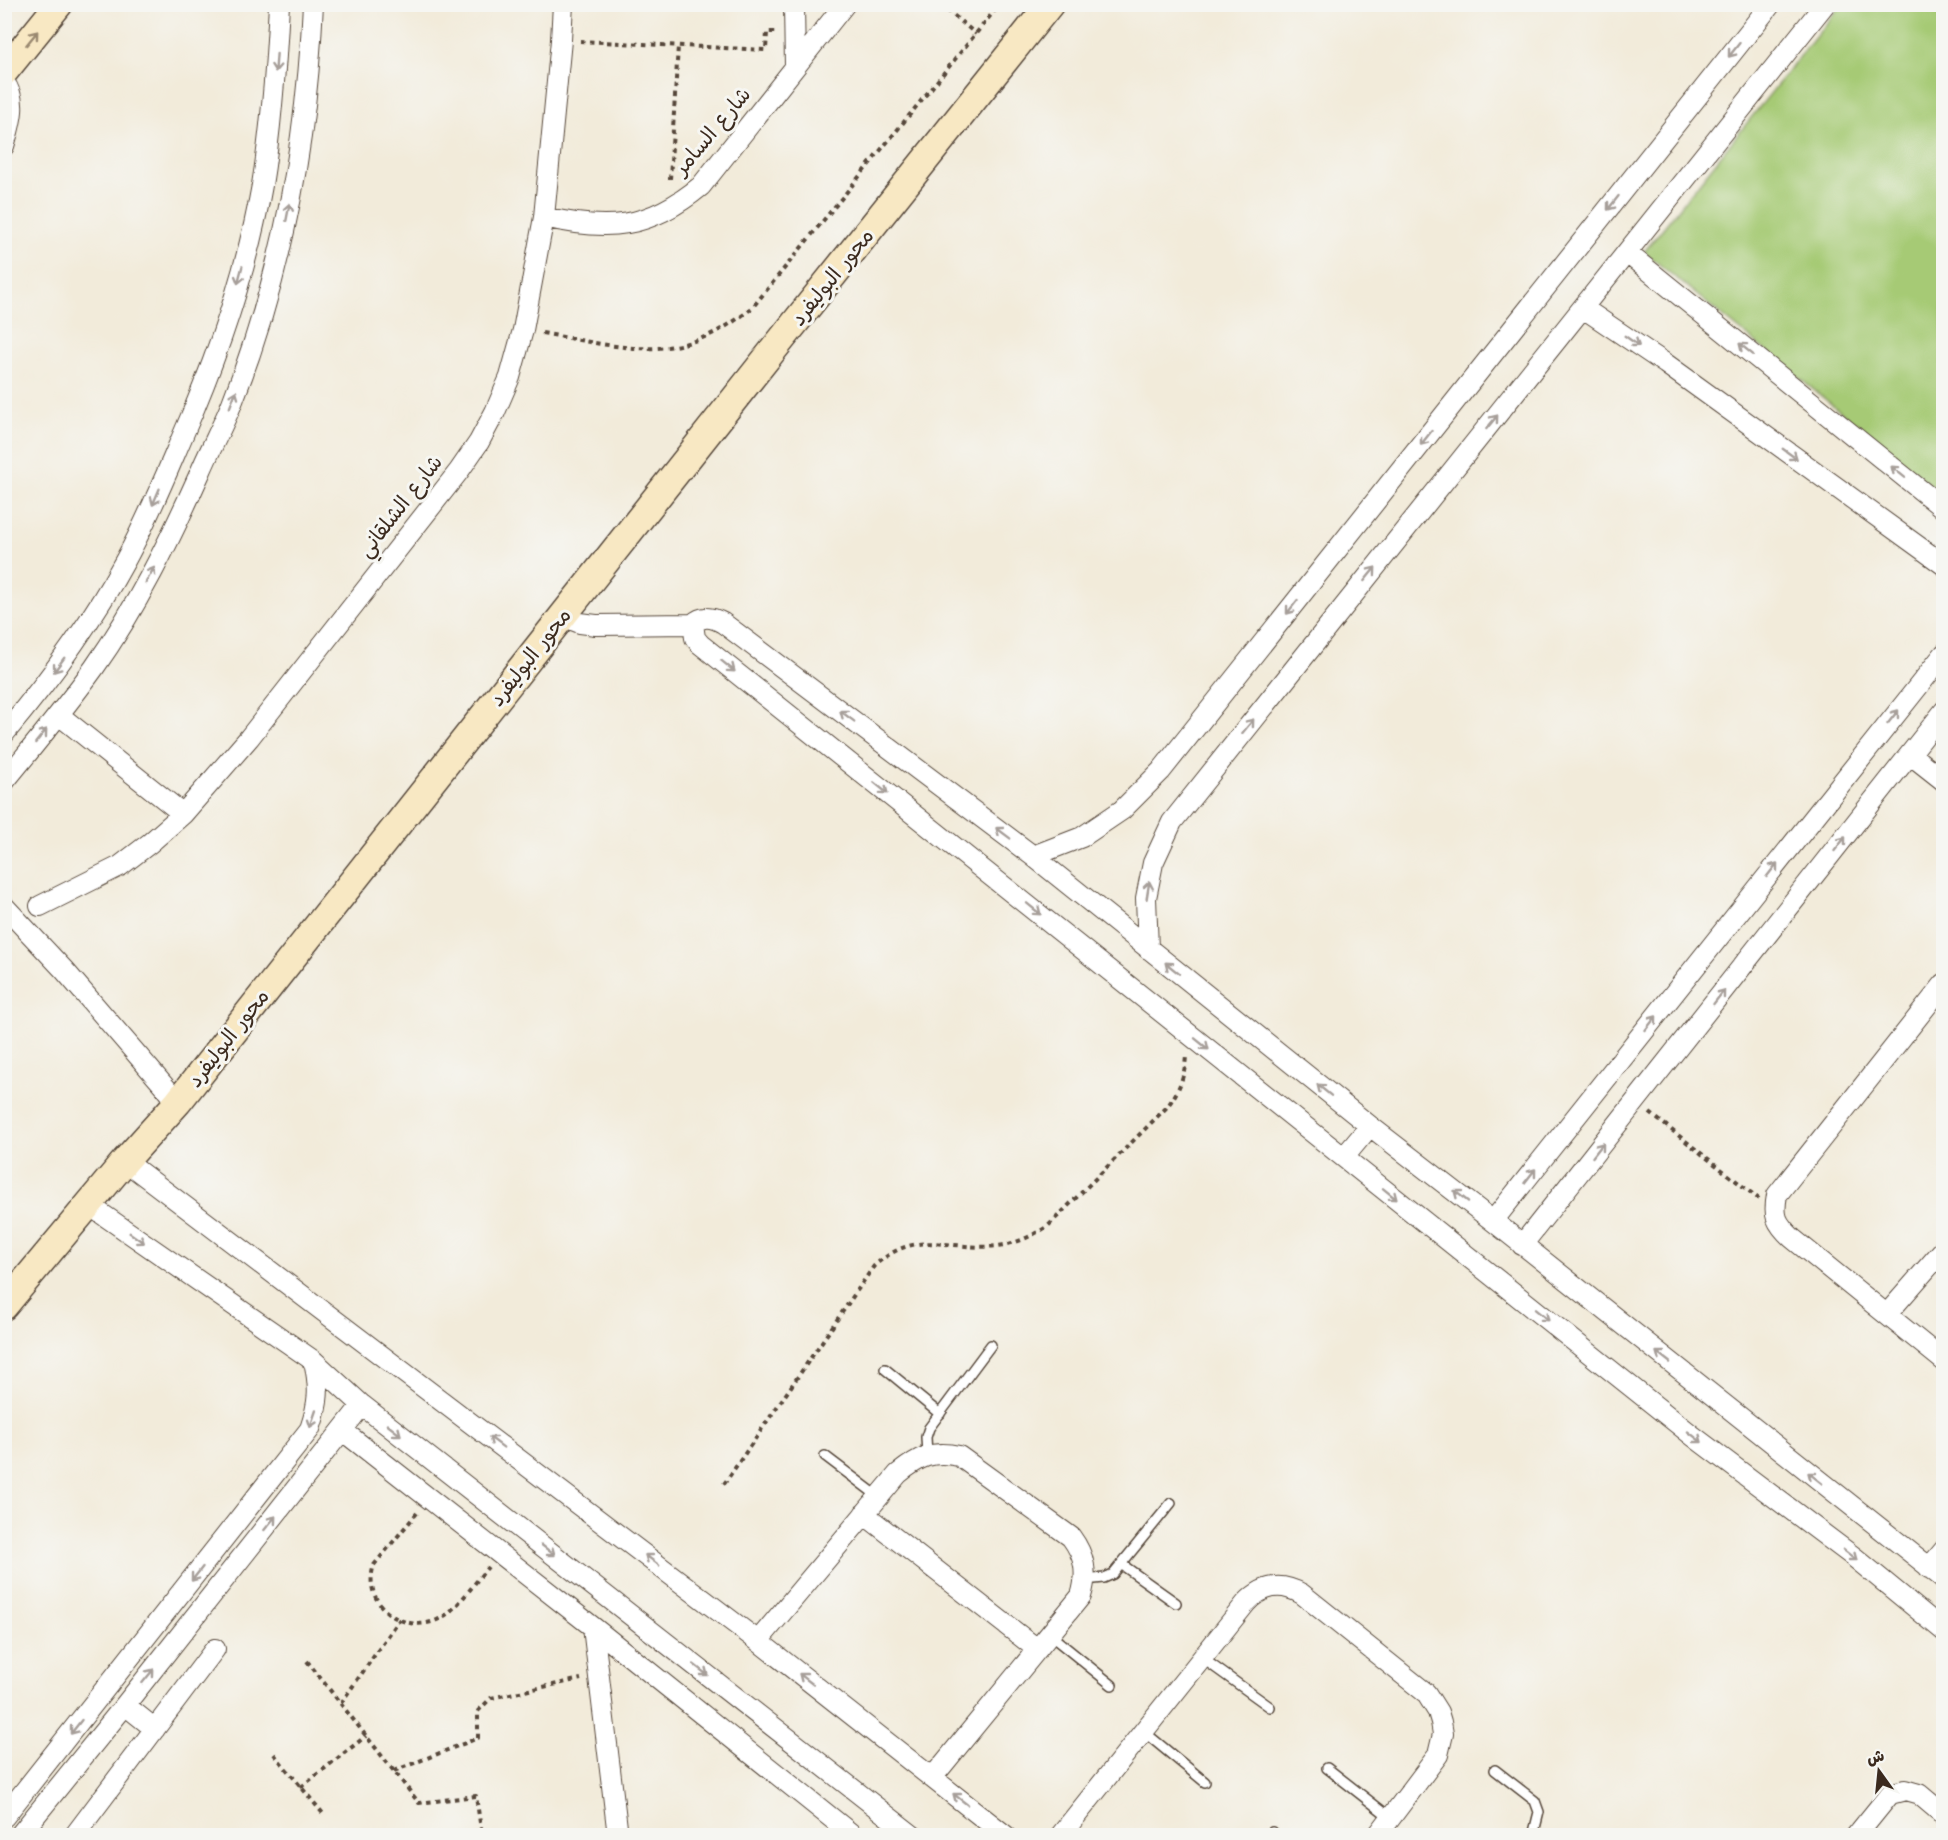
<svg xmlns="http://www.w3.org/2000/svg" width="1948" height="1840" font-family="'Comic Neue','Playpen Sans Arabic',sans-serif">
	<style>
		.green { fill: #a6ca74; stroke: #707a49; stroke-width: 1.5 }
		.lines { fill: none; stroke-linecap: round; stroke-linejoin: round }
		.lane-casing { stroke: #56473a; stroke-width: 12 }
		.street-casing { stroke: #56473a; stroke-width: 22 }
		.secondary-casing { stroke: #56473a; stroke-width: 30 }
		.path { stroke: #56473a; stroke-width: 4; stroke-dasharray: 4.5 4.5; stroke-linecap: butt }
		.lane { stroke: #fff; stroke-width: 9 }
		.street { stroke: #fff; stroke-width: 20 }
		.secondary { stroke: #f8e8c3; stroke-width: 27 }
		.oneway { stroke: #9a8970 }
		.oneway2 { stroke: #a79f9a }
		.labels { text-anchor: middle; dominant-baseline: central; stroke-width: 6; stroke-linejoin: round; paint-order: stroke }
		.street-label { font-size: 21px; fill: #3b2a1e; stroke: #f6f6f2 }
	</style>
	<rect width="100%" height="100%" fill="#f6f6f2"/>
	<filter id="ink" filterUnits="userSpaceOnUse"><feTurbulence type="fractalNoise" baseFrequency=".0167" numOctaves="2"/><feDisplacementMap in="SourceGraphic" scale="12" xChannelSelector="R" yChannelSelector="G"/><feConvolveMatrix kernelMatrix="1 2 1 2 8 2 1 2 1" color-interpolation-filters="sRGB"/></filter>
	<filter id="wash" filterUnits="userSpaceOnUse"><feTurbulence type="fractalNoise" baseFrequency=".008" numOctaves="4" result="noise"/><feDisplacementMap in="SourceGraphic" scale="24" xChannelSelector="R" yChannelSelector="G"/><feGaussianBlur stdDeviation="1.35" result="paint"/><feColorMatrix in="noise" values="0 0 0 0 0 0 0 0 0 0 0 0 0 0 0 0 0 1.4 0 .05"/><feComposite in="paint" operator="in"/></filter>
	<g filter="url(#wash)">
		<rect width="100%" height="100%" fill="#f2ebda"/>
		<!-- green -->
		<path class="green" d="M1841 5H1943V495L1644 252Z"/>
	</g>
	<g filter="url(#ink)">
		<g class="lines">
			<!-- lane casing -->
			<g class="lane-casing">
				<path id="lane" d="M885 1369 940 1414
					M927 1455 926 1437 929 1428 991 1345
					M825 1456 879 1497
					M1121 1564 1176 1603
					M1085 1580 1104 1578 1113 1574 1171 1503
					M1049 1634 1112 1685
					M1202 1658 1270 1707
					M1143 1731 1205 1782
					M1327 1768 1391 1818
					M1495 1770 1535 1801 1539 1812 1533 1836
					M1272 1832 1275 1836"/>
			</g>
			<!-- street casing -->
			<g class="street-casing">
				<path id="street" d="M794 4 795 67
					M4 82C19 101 10 125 4 146
					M544 217C608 232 649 229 701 186L845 4
					M1627 253 1944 509
					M1583 308 1666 364 1944 565
					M562 616 580 623 596 625 693 624C702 615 712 617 723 623L1033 856 1370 1126 1493 1221 1944 1579
					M693 624 695 638 700 644 1693 1436 1854 1557 1944 1631
					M59 715 183 814
					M4 734C50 679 92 622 126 559 148 519 165 477 183 435 218 355 247 271 262 185 272 125 276 65 279 4
					M1911 755 1944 781
					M4 782C35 744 66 707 94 668 137 607 170 540 200 473 210 449 223 426 232 403 282 276 307 140 313 4
					M1033 856 1082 837 1122 810 1161 771 1771 4
					M4 906 65 971 178 1102
					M40 906 120 866 150 843 183 814 249 738 459 471 479 442 495 412 510 377 523 330 544 217 561 40 563 4
					M1148 949 1146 898 1153 863 1172 822 1825 4
					M1944 984 1777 1195C1773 1216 1776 1223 1792 1238L1944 1361
					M1344 1157 1370 1126
					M125 1161 758 1641 1006 1836
					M89 1205 314 1361 362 1405 913 1836
					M1493 1221 1944 654
					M1522 1245 1944 711
					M1887 1314 1944 1249
					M343 1431 593 1627 854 1836
					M864 1514 1037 1649
					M1929 1568 1944 1550
					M593 1627 618 1836
					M758 1641 898 1474C919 1457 932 1450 959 1456L1071 1537C1085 1556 1088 1573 1081 1596L932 1778
					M125 1705 155 1729
					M4 1817 310 1429C319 1403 320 1388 314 1361
					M19 1836 125 1705 362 1405
					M74 1836 215 1649
					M1060 1836 1246 1603C1263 1585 1281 1582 1302 1594L1426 1693 1438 1712 1441 1722 1443 1734 1438 1755 1377 1836
					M1856 1836 1890 1794 1905 1790 1919 1794 1944 1815"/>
			</g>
			<!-- secondary casing -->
			<g class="secondary-casing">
				<path id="secondary" d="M4 72 59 4
					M4 1306 125 1161 178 1102 774 349 1050 4"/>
			</g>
			<!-- path -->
			<path class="path" d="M940 4 976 34
				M580 41 766 50 767 32H778
				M670 179 678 46
				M542 333C625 348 679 367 752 308L1000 4
				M1650 1113 1759 1199
				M724 1484 874 1266C918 1227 947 1251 997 1246 1016 1244 1032 1236 1048 1226L1166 1108C1179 1092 1185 1076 1186 1055
				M417 1513 374 1565C361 1603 402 1635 437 1620 456 1612 474 1583 488 1567
				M307 1661 419 1803 476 1796 482 1836
				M341 1703 400 1619
				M274 1754 325 1816
				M394 1771 478 1738V1711L491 1698 581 1679
				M301 1787 366 1736"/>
			<!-- lane -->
			<use href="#lane" class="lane"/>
			<!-- street -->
			<use href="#street" class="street"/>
			<!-- secondary -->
			<use href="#secondary" class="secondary"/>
		</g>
		<!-- one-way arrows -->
		<defs><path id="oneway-shaft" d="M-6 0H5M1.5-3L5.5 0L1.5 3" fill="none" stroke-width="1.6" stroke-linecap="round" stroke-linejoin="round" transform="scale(1.5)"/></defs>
		<use class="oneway" href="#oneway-shaft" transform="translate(32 38) rotate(-51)"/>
		<g class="oneway2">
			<use href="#oneway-shaft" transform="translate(1734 50) rotate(128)"/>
			<use href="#oneway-shaft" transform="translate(276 63) rotate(94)"/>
			<use href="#oneway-shaft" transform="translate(1613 203) rotate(128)"/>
			<use href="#oneway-shaft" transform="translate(288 212) rotate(-79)"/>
			<use href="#oneway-shaft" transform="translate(240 275) rotate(105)"/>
			<use href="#oneway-shaft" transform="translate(1632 341) rotate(35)"/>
			<use href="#oneway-shaft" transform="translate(1746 349) rotate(-141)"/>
			<use href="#oneway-shaft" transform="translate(233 399) rotate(-69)"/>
			<use href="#oneway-shaft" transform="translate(1492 422) rotate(-51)"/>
			<use href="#oneway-shaft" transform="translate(1426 438) rotate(128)"/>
			<use href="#oneway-shaft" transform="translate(1790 454) rotate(36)"/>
			<use href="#oneway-shaft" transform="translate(1898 472) rotate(-141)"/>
			<use href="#oneway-shaft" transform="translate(156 497) rotate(113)"/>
			<use href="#oneway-shaft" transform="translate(1370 574) rotate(-51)"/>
			<use href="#oneway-shaft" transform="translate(150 575) rotate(-61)"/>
			<use href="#oneway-shaft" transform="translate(1292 607) rotate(128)"/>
			<use href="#oneway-shaft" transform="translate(59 665) rotate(126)"/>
			<use href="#oneway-shaft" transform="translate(728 666) rotate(39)"/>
			<use href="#oneway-shaft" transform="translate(847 716) rotate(-143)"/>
			<use href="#oneway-shaft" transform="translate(1893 717) rotate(-52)"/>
			<use href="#oneway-shaft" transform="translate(1248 726) rotate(-51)"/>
			<use href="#oneway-shaft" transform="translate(41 736) rotate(-51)"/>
			<use href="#oneway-shaft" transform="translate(881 788) rotate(39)"/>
			<use href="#oneway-shaft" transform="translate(1003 833) rotate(-143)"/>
			<use href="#oneway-shaft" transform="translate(1840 844) rotate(-52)"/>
			<use href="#oneway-shaft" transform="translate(1772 870) rotate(-52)"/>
			<use href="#oneway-shaft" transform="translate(1148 890) rotate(-81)"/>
			<use href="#oneway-shaft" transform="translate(1034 909) rotate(39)"/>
			<use href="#oneway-shaft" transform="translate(1172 968) rotate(-141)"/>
			<use href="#oneway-shaft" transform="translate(1719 997) rotate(-52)"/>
			<use href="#oneway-shaft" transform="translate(1651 1023) rotate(-52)"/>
			<use href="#oneway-shaft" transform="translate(1202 1044) rotate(39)"/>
			<use href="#oneway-shaft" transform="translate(1324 1090) rotate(-141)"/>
			<use href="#oneway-shaft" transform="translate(1598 1150) rotate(-52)"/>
			<use href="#oneway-shaft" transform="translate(1530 1176) rotate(-52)"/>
			<use href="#oneway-shaft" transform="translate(1390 1194) rotate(39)"/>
			<use href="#oneway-shaft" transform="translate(1461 1196) rotate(-142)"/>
			<use href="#oneway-shaft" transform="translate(137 1238) rotate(35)"/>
			<use href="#oneway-shaft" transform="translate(1542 1315) rotate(39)"/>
			<use href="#oneway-shaft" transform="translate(1663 1357) rotate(-142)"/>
			<use href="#oneway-shaft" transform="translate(313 1419) rotate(109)"/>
			<use href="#oneway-shaft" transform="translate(394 1430) rotate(38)"/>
			<use href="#oneway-shaft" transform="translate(1695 1437) rotate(38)"/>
			<use href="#oneway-shaft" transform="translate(496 1442) rotate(-143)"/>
			<use href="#oneway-shaft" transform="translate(1815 1478) rotate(-142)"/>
			<use href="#oneway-shaft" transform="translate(270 1523) rotate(-51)"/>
			<use href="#oneway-shaft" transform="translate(548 1550) rotate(38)"/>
			<use href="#oneway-shaft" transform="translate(1850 1555) rotate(38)"/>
			<use href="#oneway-shaft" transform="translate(652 1560) rotate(-143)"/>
			<use href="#oneway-shaft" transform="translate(197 1574) rotate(128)"/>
			<use href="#oneway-shaft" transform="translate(701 1670) rotate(38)"/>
			<use href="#oneway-shaft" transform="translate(148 1676) rotate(-51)"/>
			<use href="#oneway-shaft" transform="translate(806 1679) rotate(-142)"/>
			<use href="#oneway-shaft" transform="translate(76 1727) rotate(128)"/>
			<use href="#oneway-shaft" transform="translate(960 1799) rotate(-142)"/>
		</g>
	</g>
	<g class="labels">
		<!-- street labels -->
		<g class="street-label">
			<text transform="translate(712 131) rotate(-50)">شارع السامر</text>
			<text transform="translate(832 277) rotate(-51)">محور البوليفرد</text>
			<text transform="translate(400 506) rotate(-52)">شارع الشلقاني</text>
			<text transform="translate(530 657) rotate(-52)">محور البوليفرد</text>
			<text transform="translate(228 1038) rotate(-52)">محور البوليفرد</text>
		</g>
	</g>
	<!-- margin -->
	<rect width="1948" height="1840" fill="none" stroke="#f6f6f2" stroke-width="24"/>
	<!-- north arrow -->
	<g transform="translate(1879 1771) rotate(345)" stroke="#f6f6f2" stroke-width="4.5" paint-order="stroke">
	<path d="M0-4.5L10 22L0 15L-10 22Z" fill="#3b2a1e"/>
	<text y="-9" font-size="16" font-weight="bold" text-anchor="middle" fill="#3b2a1e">ش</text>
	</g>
</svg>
